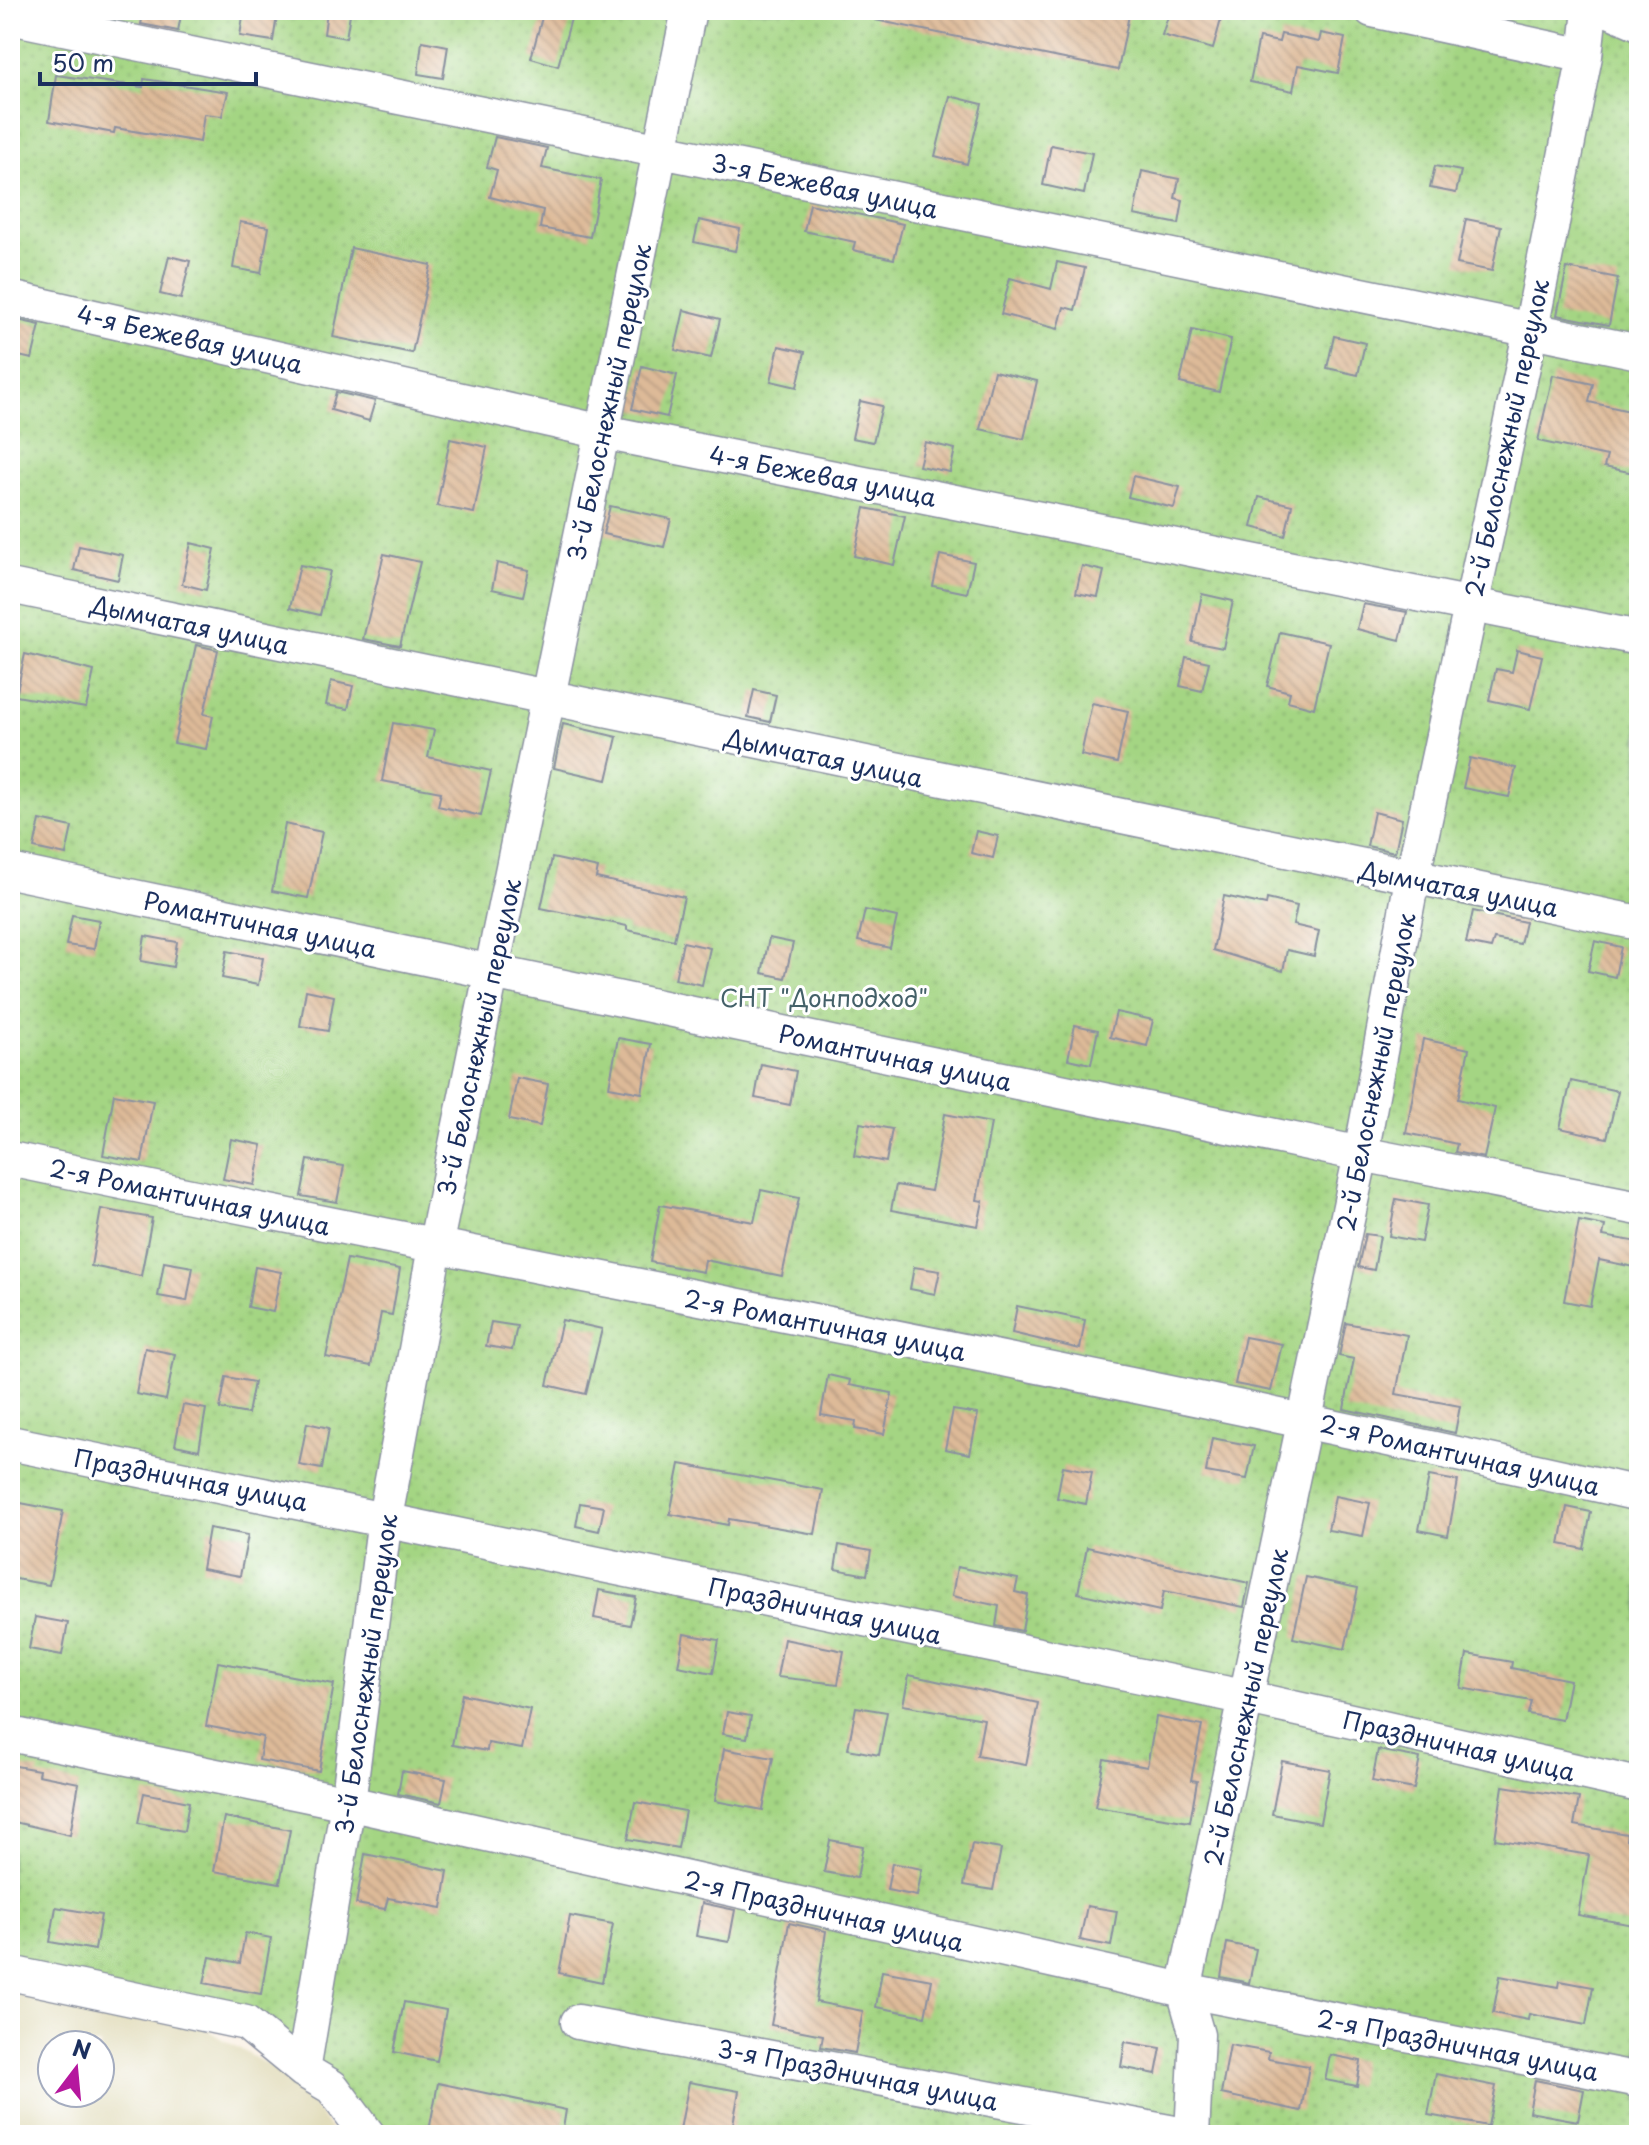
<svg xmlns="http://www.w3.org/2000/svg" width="1649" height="2145" font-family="'Playpen Sans',sans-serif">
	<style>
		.built { fill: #e1dcba; fill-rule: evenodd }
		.grass { fill: url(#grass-dots); stroke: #608270; stroke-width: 2 }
		.building { fill: url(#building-back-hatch) }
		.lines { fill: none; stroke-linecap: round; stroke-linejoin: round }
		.minor-casing { stroke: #8a90a0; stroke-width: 37 }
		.minor { stroke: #fff; stroke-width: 34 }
		.labels { text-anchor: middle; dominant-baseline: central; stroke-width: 6; stroke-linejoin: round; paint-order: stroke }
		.street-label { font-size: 24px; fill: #1b2f5e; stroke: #fff }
		.park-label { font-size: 24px; fill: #446169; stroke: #fff }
	</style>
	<defs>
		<pattern id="grass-dots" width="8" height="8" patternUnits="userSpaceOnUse" patternTransform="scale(2)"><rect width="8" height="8" fill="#a4d583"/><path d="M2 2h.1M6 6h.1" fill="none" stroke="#8db774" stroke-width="1.8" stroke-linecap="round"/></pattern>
		<pattern id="building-back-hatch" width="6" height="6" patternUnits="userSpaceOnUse" patternTransform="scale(2)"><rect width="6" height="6" fill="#ddba98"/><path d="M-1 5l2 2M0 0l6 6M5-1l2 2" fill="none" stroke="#bda085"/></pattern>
	</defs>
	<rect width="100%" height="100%" fill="#fff"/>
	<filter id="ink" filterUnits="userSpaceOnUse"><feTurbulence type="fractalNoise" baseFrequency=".0125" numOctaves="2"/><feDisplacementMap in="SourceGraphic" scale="16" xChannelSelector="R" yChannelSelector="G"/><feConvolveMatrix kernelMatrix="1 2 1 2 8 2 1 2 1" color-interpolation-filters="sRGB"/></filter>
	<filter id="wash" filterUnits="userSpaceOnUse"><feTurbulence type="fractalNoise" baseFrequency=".006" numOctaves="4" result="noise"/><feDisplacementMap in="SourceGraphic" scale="32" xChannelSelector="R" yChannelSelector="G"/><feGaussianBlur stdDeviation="1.8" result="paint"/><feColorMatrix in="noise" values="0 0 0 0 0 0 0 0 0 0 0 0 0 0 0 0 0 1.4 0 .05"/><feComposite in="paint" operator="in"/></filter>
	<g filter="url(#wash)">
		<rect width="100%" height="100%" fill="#faf0e3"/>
		<!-- built -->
		<path class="built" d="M10 1989 200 2026 292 2079 336 2135H10ZM52 2045H100V2093H52Z"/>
		<!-- grass -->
		<path class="grass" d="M10 10H1639V2135H350L266 2034 10 1984Z"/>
		<g id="blocks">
			<!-- building -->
			<path class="building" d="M144 10H182L178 31 141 24Z
				M244 10H278L273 41 240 36Z
				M544 10 572 15 558 66 531 58Z
				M876 10H1130L1118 70 875 20Z
				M1170 10H1201L1222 16 1213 49 1162 35Z
				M327 11 350 14 346 38 324 34Z
				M1321 33 1345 38 1338 73 1298 65 1293 91 1250 82 1259 38 1279 42 1281 34 1319 42Z
				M422 41 448 46 443 78 418 74Z
				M56 75 143 87 144 79 228 92 222 116 204 114 200 142 115 128 114 133 49 121Z
				M950 96 982 104 967 164 935 156Z
				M495 137 547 148 542 168 601 180 590 237 540 228 543 210 490 197 497 170 487 167Z
				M1051 145 1092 153 1084 194 1043 185Z
				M1435 166 1461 171 1456 193 1430 188Z
				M1142 171 1179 179 1175 198 1183 200 1179 224 1134 215Z
				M810 204 903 224 894 259 853 250 855 242 804 231Z
				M1466 219 1501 226 1492 271 1457 264Z
				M699 220 740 229 735 251 694 242Z
				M240 222 269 227 261 273 233 268Z
				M351 248 431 265 412 353 333 337Z
				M169 256 190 261 181 299 160 294Z
				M1057 262 1085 268 1075 310 1064 307 1058 329 1001 314 1010 278 1051 289Z
				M1567 268 1618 278 1609 325 1557 315Z
				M684 310 720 319 711 358 675 350Z
				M13 319 40 325 32 359 10 354Z
				M1192 330 1231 339 1219 392 1180 383Z
				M1334 336 1365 343 1358 375 1327 368Z
				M779 346 805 352 797 387 771 381Z
				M642 366 677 375 667 417 632 409Z
				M994 371 1037 381 1024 439 980 429Z
				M1553 375 1593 384 1589 402 1639 413V474L1604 467 1607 456 1538 441Z
				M336 392 375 401 369 421 331 410Z
				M860 401 882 406 873 442 852 438Z
				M450 439 487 447 474 513 437 506Z
				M925 442 955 449 950 472 919 466Z
				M1133 476 1180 487 1174 508 1128 497Z
				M1259 497 1292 505 1285 536 1252 527Z
				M610 506 671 519 664 547 603 534Z
				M865 508 905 516 894 565 854 556Z
				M191 543 215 549 206 590 182 584Z
				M79 546 123 555 118 580 74 570Z
				M384 554 420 562 400 646 363 639Z
				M940 555 974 562 967 593 933 586Z
				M497 563 529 570 523 596 492 589Z
				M300 565 330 571 320 615 290 608Z
				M1082 566 1104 571 1098 597 1076 593Z
				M1202 594 1233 601 1223 648 1192 642Z
				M1363 604 1407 612 1400 640 1357 629Z
				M1280 632 1329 643 1314 708 1288 701 1290 692 1267 686Z
				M196 645 218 650 204 714 213 716 206 749 174 743Z
				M1517 650 1542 656 1530 709 1489 700 1496 669 1512 672Z
				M25 654 94 671 86 708 16 696Z
				M1186 657 1209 662 1202 691 1180 686Z
				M331 681 353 686 348 709 326 705Z
				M754 690 776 695 770 722 748 717Z
				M1092 703 1128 711 1117 763 1081 755Z
				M393 723 434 730 428 757 491 771 481 816 438 806 441 792 382 781Z
				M563 724 617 737 607 780 554 768Z
				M1470 758 1516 768 1509 797 1463 788Z
				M1374 812 1402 819 1395 852 1367 846Z
				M40 820 72 827 66 855 34 848Z
				M285 824 322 832 308 898 272 891Z
				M976 831 998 836 993 858 971 853Z
				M552 858 598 868 596 878 684 897 674 940 627 930V926L541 908Z
				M1224 896 1266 905 1267 899 1297 906 1293 925 1319 931 1314 956 1287 950 1283 971 1213 950Z
				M865 910 897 917 890 948 858 941Z
				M1473 911 1525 922 1520 944 1494 939 1491 948 1466 943Z
				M72 915 99 920 94 949 66 945Z
				M145 936 177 942 173 967 141 961Z
				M769 938 793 943 785 978 762 973Z
				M1595 941 1621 947 1615 977 1588 971Z
				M683 942 710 948 702 985 675 979Z
				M227 951 263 958 258 985 222 978Z
				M306 990 334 996 328 1031 300 1026Z
				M1116 1012 1153 1020 1147 1046 1110 1037Z
				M1075 1025 1098 1030 1091 1064 1068 1059Z
				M618 1038 651 1044 642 1093 609 1087Z
				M1423 1039 1469 1049 1458 1099 1495 1108 1484 1158 1455 1152 1457 1144 1406 1133Z
				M761 1064 796 1071 790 1105 755 1098Z
				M517 1078 548 1084 540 1126 509 1120Z
				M1571 1081 1618 1091 1607 1138 1560 1128Z
				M114 1094 153 1101 142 1162 103 1155Z
				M945 1114 991 1123 977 1200 983 1201 978 1226 891 1210 896 1185 931 1191Z
				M860 1123 892 1129 886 1162 854 1156Z
				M231 1139 262 1145 254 1185 223 1179Z
				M308 1160 344 1166 337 1202 301 1196Z
				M761 1190 799 1198 782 1276 705 1260 703 1272 650 1262 660 1205 754 1222Z
				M1396 1199 1428 1205 1421 1242 1389 1236Z
				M101 1209 152 1218 141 1276 91 1266Z
				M1579 1221 1605 1226 1603 1236 1639 1242V1268L1599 1260 1590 1306 1564 1301Z
				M1365 1234 1380 1236 1374 1270 1358 1267Z
				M347 1259 400 1269 392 1315 381 1313 371 1366 326 1357Z
				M164 1262 193 1267 187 1301 158 1296Z
				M255 1267 281 1272 273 1312 248 1307Z
				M914 1267 940 1271 935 1294 910 1289Z
				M1017 1306 1085 1320 1080 1349 1012 1333Z
				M562 1320 602 1329 586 1394 547 1385Z
				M491 1322 517 1326 512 1350 486 1346Z
				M1346 1323 1407 1335 1396 1394 1460 1406 1455 1433 1344 1409 1354 1359 1339 1356Z
				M1245 1337 1282 1344 1271 1391 1235 1384Z
				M145 1348 175 1354 166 1400 136 1394Z
				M828 1375 850 1380 849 1385 892 1393 884 1434 855 1429 856 1421 821 1415Z
				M226 1377 254 1382 248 1414 220 1409Z
				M183 1405 206 1409 199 1450 175 1445Z
				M953 1410 978 1414 970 1454 945 1449Z
				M307 1423 329 1428 322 1469 299 1465Z
				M1212 1438 1254 1446 1247 1479 1206 1472Z
				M680 1464 823 1490 815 1534 729 1519 728 1525 670 1514Z
				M1063 1466 1092 1472 1086 1504 1057 1498Z
				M1429 1476 1458 1481 1448 1536 1419 1530Z
				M1335 1496 1370 1503 1363 1536 1328 1530Z
				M10 1501 63 1511 49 1585 10 1578Z
				M580 1503 604 1507 599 1531 576 1526Z
				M1567 1507 1591 1512 1584 1549 1560 1544Z
				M209 1528 248 1535 240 1576 202 1569Z
				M839 1545 871 1551 867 1575 835 1569Z
				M1087 1547 1249 1583 1244 1607 1164 1591 1160 1611 1078 1593Z
				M957 1567 1018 1579 1015 1592 1028 1595 1022 1631 996 1626 999 1606 952 1596Z
				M1306 1577 1358 1588 1345 1649 1293 1638Z
				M599 1590 636 1597 630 1625 594 1618Z
				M35 1617 68 1623 62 1655 29 1649Z
				M684 1634 719 1640 713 1673 678 1666Z
				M784 1639 844 1651 838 1684 777 1677Z
				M1467 1654 1512 1662 1511 1668 1570 1680 1562 1720 1528 1714 1531 1701 1461 1688Z
				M218 1662 334 1684 319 1771 259 1760 263 1737 206 1726Z
				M909 1675 1038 1703 1026 1765 977 1756 984 1719 903 1705Z
				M462 1694 530 1709 522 1749 488 1743 487 1751 452 1745Z
				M856 1707 887 1712 879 1755 848 1749Z
				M727 1712 751 1716 747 1738 723 1734Z
				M1156 1717 1202 1726 1191 1780 1197 1781 1190 1822 1095 1807 1104 1759 1147 1767Z
				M724 1749 773 1758 763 1810 715 1801Z
				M1378 1750 1420 1758 1414 1789 1372 1781Z
				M1282 1761 1330 1770 1320 1823 1272 1814Z
				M10 1765 39 1770 38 1775 79 1783 70 1835 10 1821Z
				M402 1771 446 1779 441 1803 398 1794Z
				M1503 1786 1579 1798 1574 1825 1627 1834 1626 1840 1639 1843V1926L1578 1915 1589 1855 1495 1839Z
				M144 1793 189 1802 184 1831 138 1823Z
				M635 1802 685 1811 678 1848 628 1839Z
				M224 1817 290 1830 280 1883 214 1871Z
				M830 1840 863 1846 857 1878 824 1872Z
				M972 1844 1001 1849 993 1890 964 1885Z
				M365 1854 448 1871 442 1908 388 1898 385 1909 356 1904Z
				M892 1863 922 1869 917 1896 887 1890Z
				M702 1903 735 1910 729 1942 696 1936Z
				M1087 1906 1117 1911 1111 1946 1080 1940Z
				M56 1907 101 1915 95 1950 50 1942Z
				M570 1916 613 1924 602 1982 559 1973Z
				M789 1923 826 1931 816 2002 863 2011 855 2053 821 2047 823 2035 771 2025Z
				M245 1933 271 1938 261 1994 204 1983 210 1957 240 1963Z
				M1227 1943 1256 1949 1249 1983 1221 1977Z
				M882 1971 932 1980 925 2016 876 2007Z
				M1500 1976 1559 1987 1560 1981 1593 1987 1586 2025 1529 2014 1528 2020 1493 2013Z
				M404 2002 446 2010 437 2061 394 2052Z
				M1125 2042 1161 2048 1156 2074 1121 2067Z
				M1230 2045 1269 2052 1268 2059 1309 2066 1301 2111 1221 2094Z
				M1330 2055 1361 2061 1357 2086 1325 2080Z
				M1436 2074 1496 2086 1488 2126 1428 2115Z
				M1535 2080 1584 2090 1578 2121 1529 2112Z
				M689 2082 739 2091 731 2135H679Z
				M438 2083 566 2110 562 2135H449L429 2131Z"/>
		</g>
	</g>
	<g filter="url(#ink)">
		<use href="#blocks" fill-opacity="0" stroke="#8a90a0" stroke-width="2"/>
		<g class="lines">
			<!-- minor casing -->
			<g class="minor-casing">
				<path id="minor" d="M1372 10 1585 56
					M1609 10 1639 23
					M10 17 1639 352
					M10 298 603 432 1639 638
					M10 586 1639 923
					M10 871 1361 1154 1639 1208
					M10 1159C553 1272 1098 1372 1639 1494
					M10 1443 1248 1698 1639 1785
					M10 1734 348 1803 1184 1990 1639 2080
					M10 1973 246 2023 303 2070 332 2087 368 2135
					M578 2022 1185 2135
					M303 2070 348 1803 385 1518 435 1247 689 10
					M1192 2135 1197 2035 1184 1990 1361 1154 1412 879 1531 329 1585 56 1590 10"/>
			</g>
			<!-- minor -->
			<use href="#minor" class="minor"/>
		</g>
	</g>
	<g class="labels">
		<!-- street labels -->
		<g class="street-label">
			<text transform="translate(825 185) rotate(12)">3-я Бежевая улица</text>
			<text transform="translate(190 338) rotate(13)">4-я Бежевая улица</text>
			<text transform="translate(608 402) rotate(-78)">3-й Белоснежный переулок</text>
			<text transform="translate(1506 438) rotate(-78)">2-й Белоснежный переулок</text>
			<text transform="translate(823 475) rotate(11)">4-я Бежевая улица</text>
			<text transform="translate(190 624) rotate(12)">Дымчатая улица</text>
			<text transform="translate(824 757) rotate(12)">Дымчатая улица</text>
			<text transform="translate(1459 888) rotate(11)">Дымчатая улица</text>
			<text transform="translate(260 924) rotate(12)">Романтичная улица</text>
			<text transform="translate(478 1037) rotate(-78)">3-й Белоснежный переулок</text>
			<text transform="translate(895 1057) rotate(12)">Романтичная улица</text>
			<text transform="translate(1375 1072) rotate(-79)">2-й Белоснежный переулок</text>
			<text transform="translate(190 1196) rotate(12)">2-я Романтичная улица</text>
			<text transform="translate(825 1324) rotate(11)">2-я Романтичная улица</text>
			<text transform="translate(1460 1454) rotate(13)">2-я Романтичная улица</text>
			<text transform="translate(191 1479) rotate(11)">Праздничная улица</text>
			<text transform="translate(825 1610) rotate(12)">Праздничная улица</text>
			<text transform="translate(365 1674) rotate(-82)">3-й Белоснежный переулок</text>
			<text transform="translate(1245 1707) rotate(-78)">2-й Белоснежный переулок</text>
			<text transform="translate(1459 1745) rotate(13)">Праздничная улица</text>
			<text transform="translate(824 1910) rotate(13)">2-я Праздничная улица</text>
			<text transform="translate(1458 2044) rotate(11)">2-я Праздничная улица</text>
			<text transform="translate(858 2074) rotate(11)">3-я Праздничная улица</text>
		</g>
		<!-- park labels -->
		<g class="park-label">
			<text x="824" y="997">СНТ "Донподход"</text>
		</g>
	</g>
	<!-- margin -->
	<rect width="1649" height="2145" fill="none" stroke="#fff" stroke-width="40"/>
	<!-- north arrow -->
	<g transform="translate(76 2069) rotate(16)"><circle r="38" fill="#ffffff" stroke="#a4acbf" stroke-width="2"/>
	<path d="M0-6L14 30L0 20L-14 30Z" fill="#b5179e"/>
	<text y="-12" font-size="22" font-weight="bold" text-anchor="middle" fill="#1b2f5e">N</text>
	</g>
	<!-- scale -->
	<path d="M40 72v12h216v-12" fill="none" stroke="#1b2f5e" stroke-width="4"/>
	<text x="52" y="72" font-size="24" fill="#1b2f5e" stroke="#ffffff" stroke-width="6" paint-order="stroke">50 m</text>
</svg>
